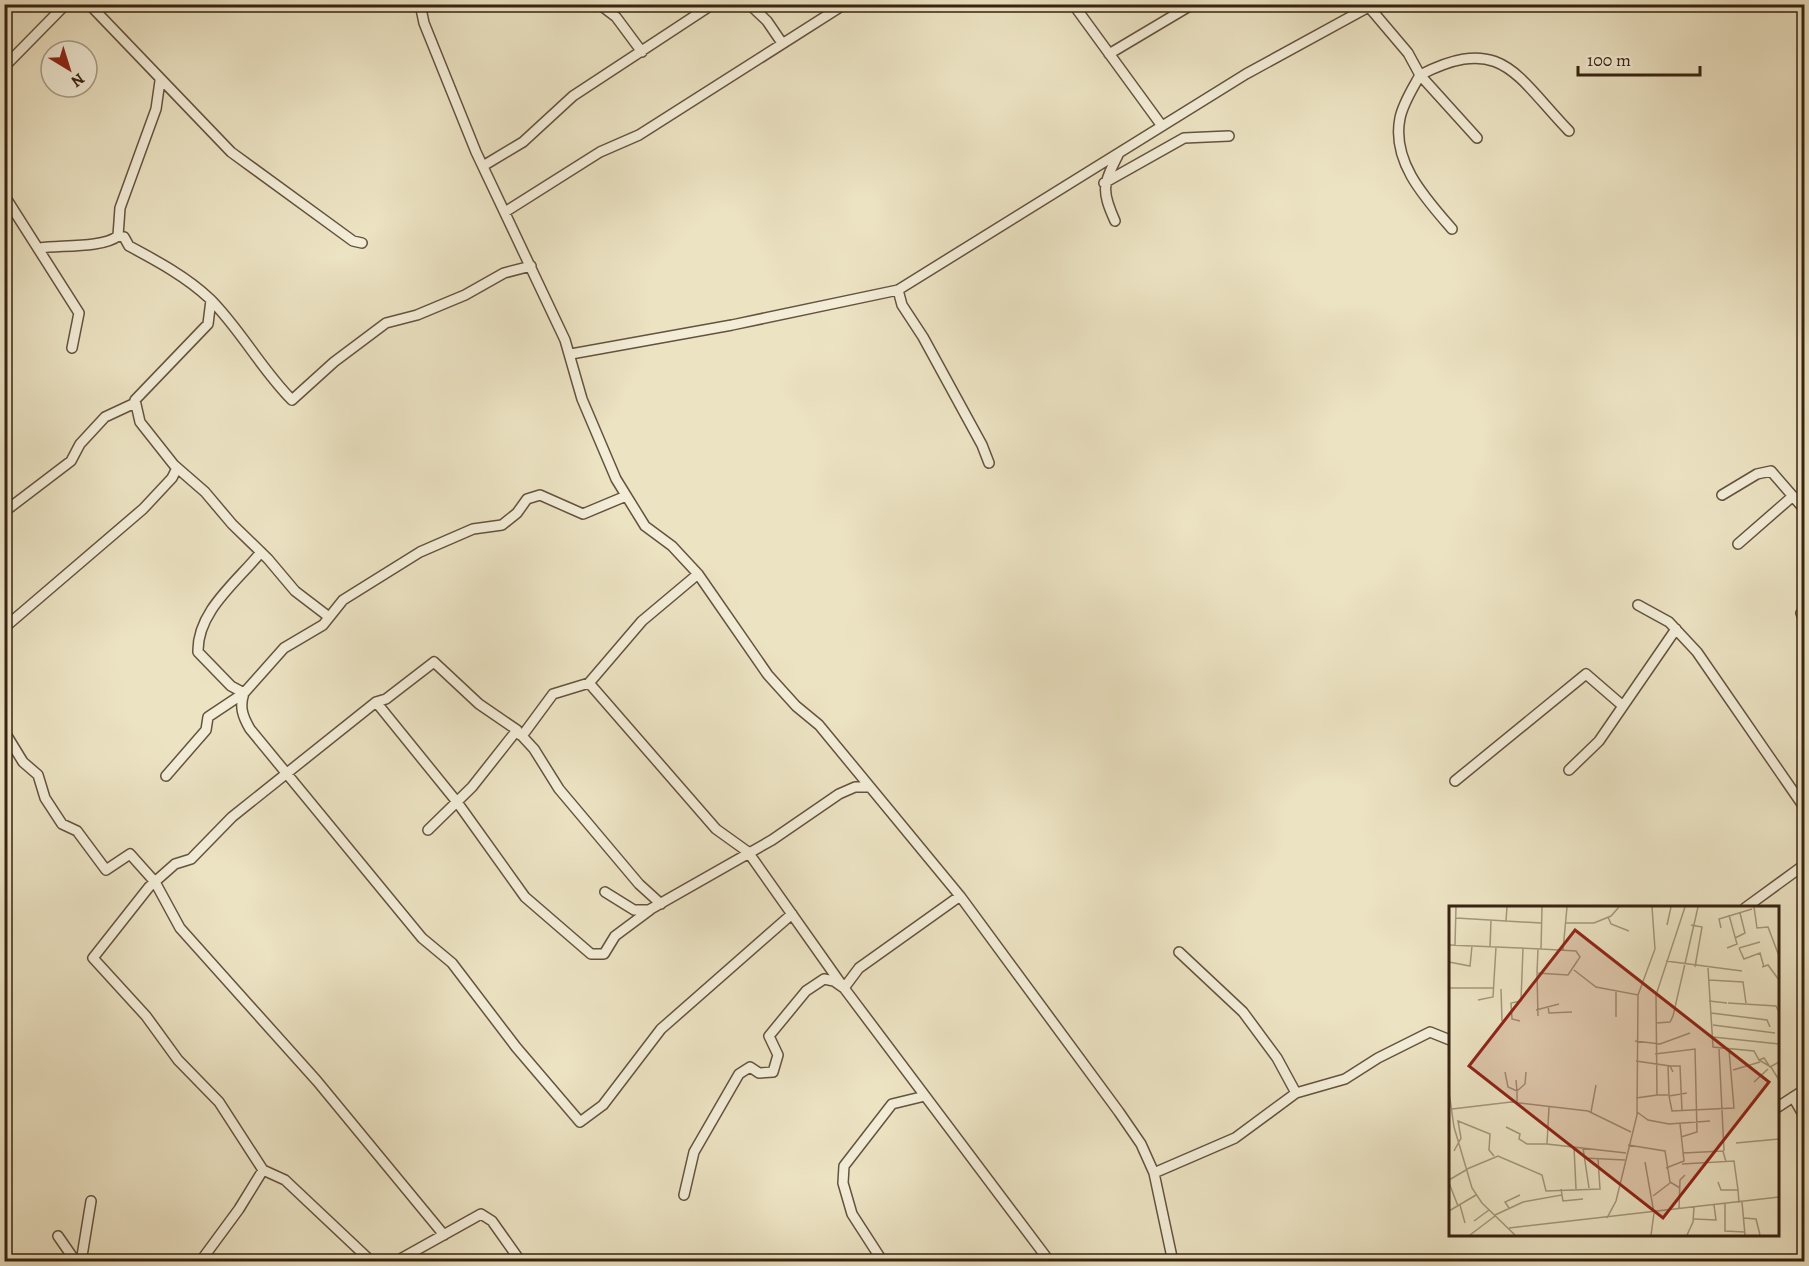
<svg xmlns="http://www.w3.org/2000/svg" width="1809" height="1266" font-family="Alegreya,serif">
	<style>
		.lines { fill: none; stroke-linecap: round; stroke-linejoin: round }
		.minor-casing { stroke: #64533e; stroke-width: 12 }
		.minor { stroke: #f3edd8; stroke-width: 9 }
		.inset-road { fill: none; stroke: #a4967c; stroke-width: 1.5 }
		.view { fill: #8f2418; fill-opacity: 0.15; stroke: #8f2418; stroke-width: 3 }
		.inset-edge { fill: none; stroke: #372311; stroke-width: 3 }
	</style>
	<rect width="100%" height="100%" fill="#ece3c3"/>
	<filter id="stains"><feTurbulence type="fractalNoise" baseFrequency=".00333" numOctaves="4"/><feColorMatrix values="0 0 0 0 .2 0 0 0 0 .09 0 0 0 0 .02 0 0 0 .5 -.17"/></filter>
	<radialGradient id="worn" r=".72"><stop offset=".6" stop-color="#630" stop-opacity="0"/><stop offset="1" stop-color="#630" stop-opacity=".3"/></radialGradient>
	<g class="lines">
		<!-- minor casing -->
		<g class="minor-casing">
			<path id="minor" d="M89 4 231 152 353 241 362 243
				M420 4 424 23 476 152 565 340 582 399 616 479 645 526 672 546 698 574 768 675 796 706 819 725 960 896 1119 1112 1141 1144 1154 1173
				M599 4 616 17 642 52
				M749 4 767 21 782 43
				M1073 4 1162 126
				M1369 7 1408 53 1420 75C1413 88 1403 103 1400 118 1391 162 1426 199 1452 229
				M1109 54 1193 4
				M4 67 66 4
				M1477 138 1420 75C1502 33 1516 76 1569 131
				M483 166 523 142 573 96 713 4
				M1104 183 1184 138 1229 136
				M4 195 79 313 72 348
				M505 212 600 152 639 135 845 4
				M1115 221C1101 190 1103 185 1118 155
				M118 236 120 208 156 109 160 81
				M40 248C60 245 103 248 118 236L124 237 129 246C157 261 187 277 210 299 241 330 261 369 292 400L334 362 386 323 417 315 465 295 504 273 531 266
				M898 290 902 305 923 337 982 445 989 463
				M211 300 208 324 135 400 140 422 174 465 205 492 232 524 268 559 295 591 329 617
				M571 354 732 325 898 290 1246 74 1374 4
				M1722 495 1757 474 1771 471 1804 509
				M4 512 71 461 80 444 105 417 135 403
				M1738 544 1793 496
				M261 552C238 581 197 611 198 652L231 686 244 693C239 707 243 717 250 729L422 938 452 963 516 1047 580 1122 603 1105 661 1029 792 914
				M698 574 642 621 589 683 716 829 748 852 844 988 1050 1262
				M1638 605 1669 622 1697 652 1804 807
				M1804 609 1801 613 1804 621
				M4 628 143 509 172 478 177 468
				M589 683 553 694 522 736 534 749 559 789 639 884 661 904
				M376 702 457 802 525 897 591 954H604L615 936 654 907
				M4 731 23 762 38 775 45 798 62 824 77 831 106 870 130 854 155 882 180 928 317 1081 444 1235
				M1569 770 1599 741 1676 629
				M166 776 206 730 208 717 244 693 284 648 323 625 343 600 420 552 473 529 502 525 517 513 527 499 540 495 583 514 626 496
				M1455 781 1586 674 1623 706
				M428 830 472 787 517 730 520 735
				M605 892 634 910H649L772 840 839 794 855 787H870
				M1745 908 1804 865
				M1179 952 1243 1012 1277 1058 1296 1093
				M1793 1097 1804 1116
				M1778 1107 1804 1090
				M684 1195 694 1152 739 1074 750 1067 759 1073 773 1072 778 1055 769 1036 806 991 824 979 834 981 844 988 859 968 960 896
				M58 1236 76 1262
				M81 1262 91 1201
				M200 1262 239 1209 263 1170
				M372 1262 285 1180 263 1170 219 1102 178 1060 146 1016 93 958 149 887 175 864 191 859 232 817 376 702 386 699 434 662 479 704 517 730
				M395 1262 481 1214 492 1221 521 1262
				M883 1262 852 1214 843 1183 844 1166 892 1104 925 1096
				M1173 1262 1154 1173 1235 1138 1296 1093 1345 1079 1378 1058 1430 1032 1450 1040"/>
		</g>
		<!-- minor -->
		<use href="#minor" class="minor"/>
	</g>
	<!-- overview -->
	<g transform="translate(1449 906)">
		<rect width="330" height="330" fill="#ece3c3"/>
		<path class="inset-road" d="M58 1 57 15 92 17M305 1 308 22 319 21 330 50M159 11 162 18 180 25M7 12 57 15M116 17H145L162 10 170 1M218 19 222 1M242 19 253 21 246 61M272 22 270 13 303 3M286 32 296 27 291 7M0 39 92 43 93 1M6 39 7 1M41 41 42 14M278 42 288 38 280 9M290 42 295 53 311 47 315 61M290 42 311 36M89 43 88 67 119 69 131 51 127 45 92 43M114 44 118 1M217 55 293 65M0 56 21 60 23 40M313 61 319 59 330 74M259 62 264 141 305 145 310 154 315 152 321 161 330 156M125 64 147 81 189 89 206 43 203 1M88 67 89 110M260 74 294 76 297 97M0 82H44M52 83 53 115M167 86V111M29 94 44 91 47 41M260 95 278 97M279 97 327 100 330 106M99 100 100 107 123 106M87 104 110 98M262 107 318 114 321 121M71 115 63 113 62 97 72 95 74 42M207 117 221 116 224 110 249 1M264 119 326 127M264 131 330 138M186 135 211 138 241 127M270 143 275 245M206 148 246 143 248 226 232 231M310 154 322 161 330 174M187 155 221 160 224 166M220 160H231L233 205M284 164 311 156M56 166 59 181 68 185 67 174M305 176 319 163M0 186 5 221 23 282 33 297 66 329M208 189H220L219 160M220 190 223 205 285 202 280 144M220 190 238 187M187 192 208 189 207 89 236 1M68 197V185L76 178 77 166M100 201 98 238 177 247M3 203 62 196 139 205 182 226M142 206 147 179M188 206 199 214 220 218 261 215M57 221 71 228 70 233 78 238H98M287 237 330 233M179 239 216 245 221 276 231 282M125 241 127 283M134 242 140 282M5 245 12 232 9 215 41 228 40 244 45 250M234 247 274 245 277 256M135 252 176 254M196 256 205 307 202 329M233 258 285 255 289 284M217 262 235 255 231 218M18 263 49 250 93 269 97 285 151 283 149 253M0 274 17 264M269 276 272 284H289L290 297M0 277 9 300M113 289 114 295 134 293M204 290 221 277M293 296 296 329M276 298V325L296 326M11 299 16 317M60 302 56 296 71 289M230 303 231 274 236 269M0 305 27 289M46 309 74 296 113 289 112 283M158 312 167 295 188 209 189 89M295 312 307 313 311 329M245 313 267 314 265 299M25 315 40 304M60 322 330 291M21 329 46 310M238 329 244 316 245 301"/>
		<path class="view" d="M126 24 320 176 214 312 20 160Z"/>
		<rect width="330" height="330" class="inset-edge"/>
	</g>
	<!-- margin -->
	<rect width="1809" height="1266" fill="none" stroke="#ece3c3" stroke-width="24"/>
	<rect x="6" y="6" width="1797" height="1254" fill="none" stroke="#372311" stroke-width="3"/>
	<rect x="12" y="12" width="1785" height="1242" fill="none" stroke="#372311" stroke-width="1.5"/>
	<!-- north arrow -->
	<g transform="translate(69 69) rotate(142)"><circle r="28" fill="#f3edd8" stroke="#a89c88" stroke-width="1.5"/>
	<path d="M0-4.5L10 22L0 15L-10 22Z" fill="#8f2418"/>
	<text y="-9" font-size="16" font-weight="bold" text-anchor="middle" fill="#372311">N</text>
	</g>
	<!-- scale -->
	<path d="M1578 66v9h122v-9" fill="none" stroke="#372311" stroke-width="3"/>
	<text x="1587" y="66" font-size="18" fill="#372311" stroke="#f3edd8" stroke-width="4.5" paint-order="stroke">100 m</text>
	<rect width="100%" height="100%" filter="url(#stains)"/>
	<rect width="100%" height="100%" fill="url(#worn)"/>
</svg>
